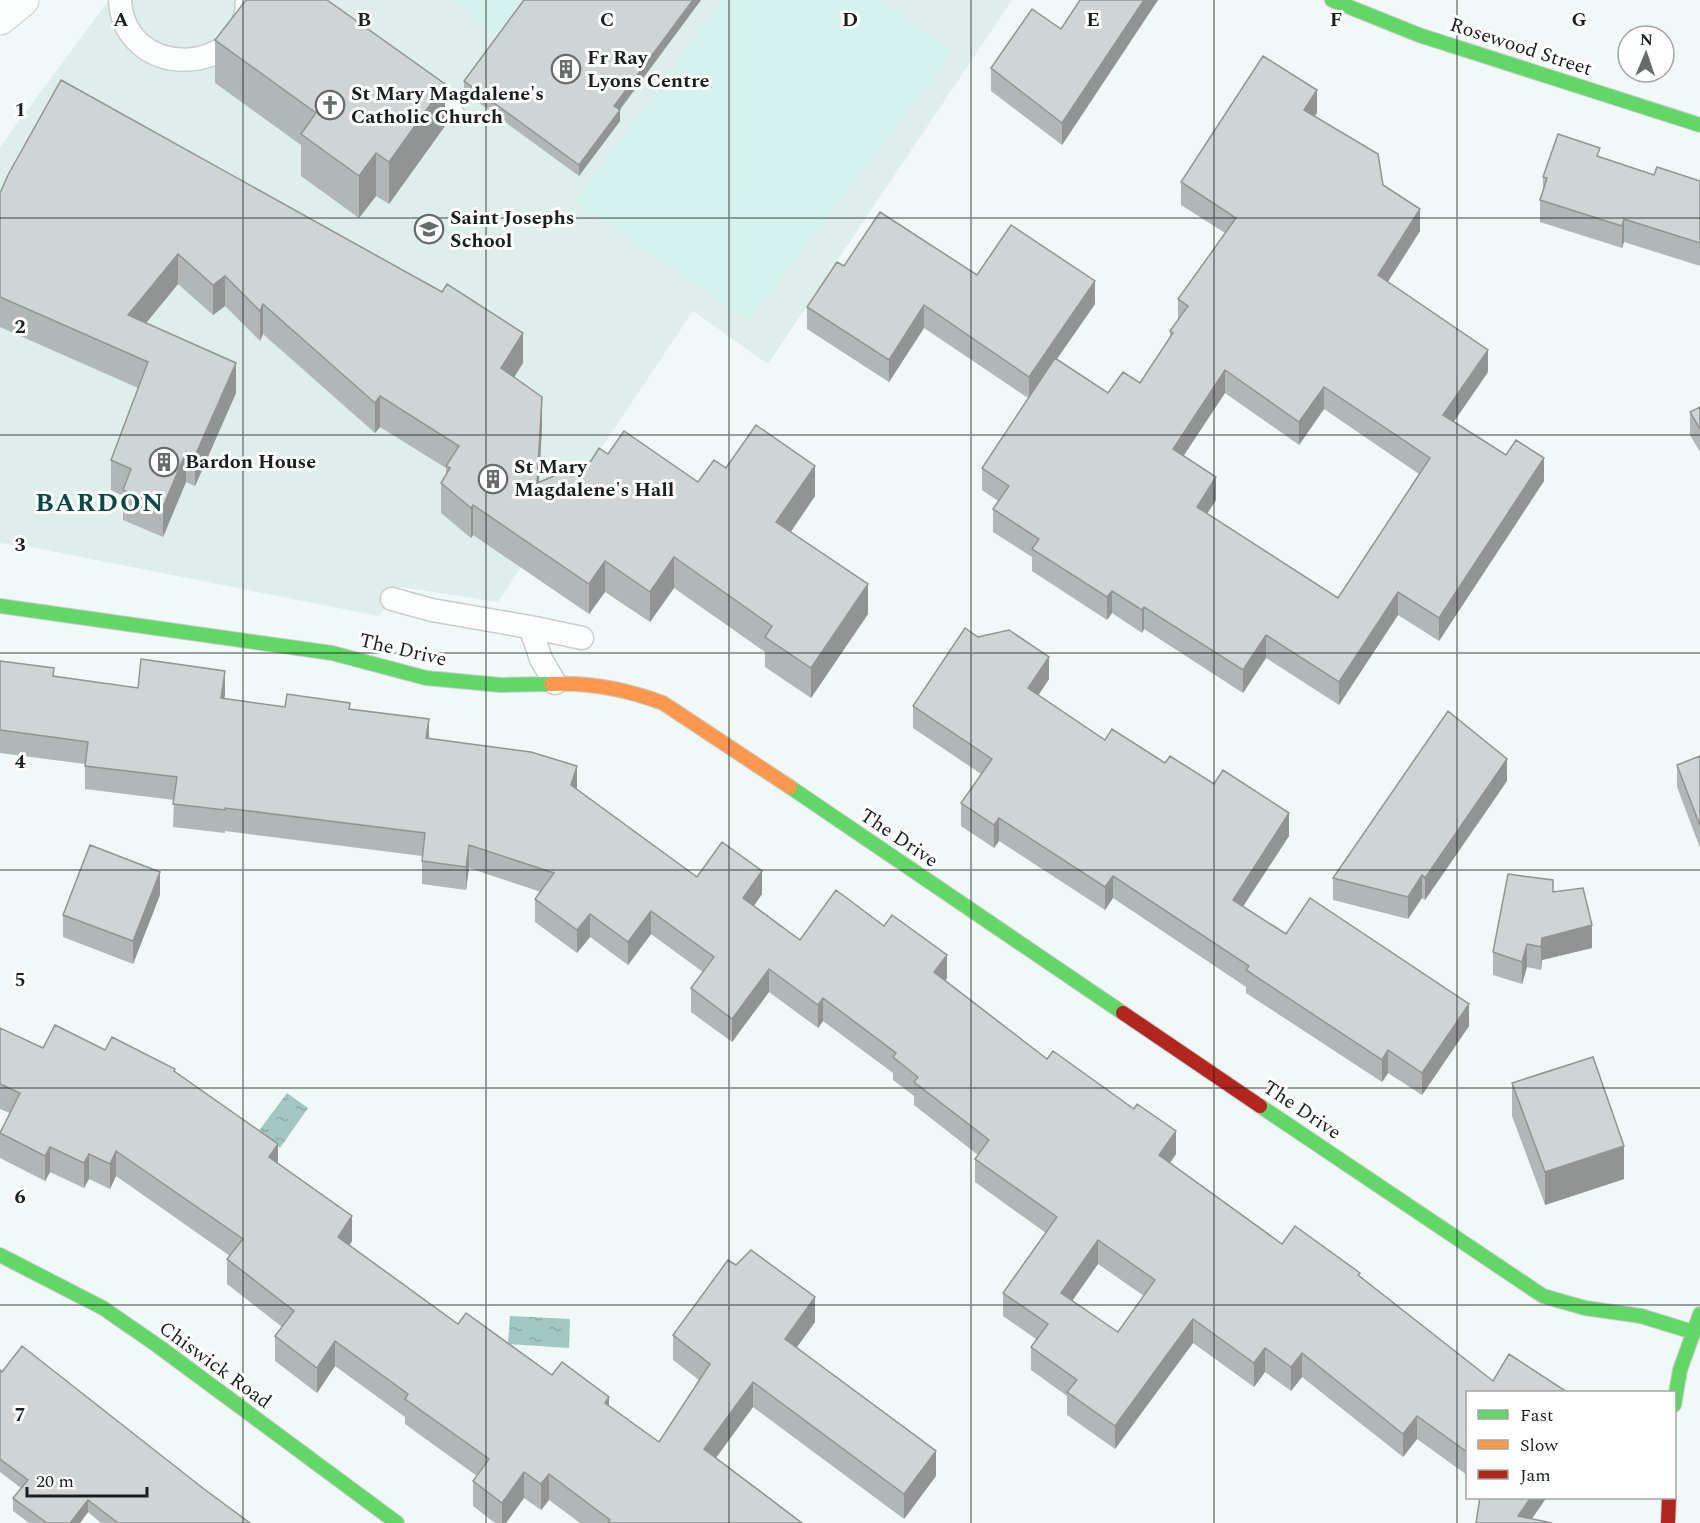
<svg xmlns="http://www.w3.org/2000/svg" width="1700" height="1523" font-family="Spectral,serif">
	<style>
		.built { fill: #ddeeeb }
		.pitch { fill: #d4f3ee }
		.water { fill: url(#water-ripples) }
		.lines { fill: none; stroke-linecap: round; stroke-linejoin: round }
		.lane-casing { stroke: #c7cecd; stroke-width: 25 }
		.street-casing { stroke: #c7cecd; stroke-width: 35 }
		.fast-casing { stroke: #c7cecd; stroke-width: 16 }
		.slow-casing { stroke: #c7cecd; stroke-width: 16 }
		.jam-casing { stroke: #c7cecd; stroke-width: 16 }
		.lane { stroke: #fdfefe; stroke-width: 22 }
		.street { stroke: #fdfefe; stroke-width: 33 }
		.fast { stroke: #63d668; stroke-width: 14 }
		.slow { stroke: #ff974d; stroke-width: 14 }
		.jam { stroke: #b3261e; stroke-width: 14 }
		.wall { fill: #b1b7b6; fill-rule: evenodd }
		.shaded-wall { fill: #909594 }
		.building { fill: #ced5d4; stroke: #909594; stroke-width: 1.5; fill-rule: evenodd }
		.grid { fill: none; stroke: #1a201f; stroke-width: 1.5; stroke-opacity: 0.55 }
		.labels { text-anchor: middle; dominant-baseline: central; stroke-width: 6; stroke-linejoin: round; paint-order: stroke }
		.street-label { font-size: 20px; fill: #1a201f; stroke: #fff }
		.poi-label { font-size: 20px; font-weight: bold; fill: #1a201f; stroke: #fff; text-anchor: start }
		.district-label { font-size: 26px; font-weight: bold; letter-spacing: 1.5px; fill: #084842; stroke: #fff }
		.grid-label { font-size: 20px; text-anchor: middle; font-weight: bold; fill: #1a201f; stroke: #fff; stroke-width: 6; stroke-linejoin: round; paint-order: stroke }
	</style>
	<defs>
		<pattern id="water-ripples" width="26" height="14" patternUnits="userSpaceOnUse" patternTransform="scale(1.5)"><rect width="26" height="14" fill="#a2c6c1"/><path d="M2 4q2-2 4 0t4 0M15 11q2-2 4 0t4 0" fill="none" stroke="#8baaa5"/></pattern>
	</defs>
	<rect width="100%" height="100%" fill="#f0f9f7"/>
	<!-- built -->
	<path class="built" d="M109 0H1012L768 364 693 311 498 602 401 587 379 616 36 548 0 543V147Z"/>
	<!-- pitch -->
	<path class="pitch" d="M451 0H520L497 33Z
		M723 0H878L953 52 749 321 575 201Z"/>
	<!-- water -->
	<path class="water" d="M287 1093 308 1108 280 1148 258 1132Z
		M510 1316 570 1319 569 1348 508 1344Z"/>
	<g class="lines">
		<!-- lane casing -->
		<g class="lane-casing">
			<path id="lane" d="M120 0C124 81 247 78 247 0
				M421 92 453 114
				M392 599 432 610 535 628 582 638
				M530 627 541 659 555 683"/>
		</g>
		<!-- street casing -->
		<g class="street-casing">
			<path id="street" d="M0 18 22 0"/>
		</g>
		<!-- fast casing -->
		<g class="fast-casing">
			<path id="fast" d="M1332 0 1419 35 1700 125
				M0 606 332 653 426 678 501 685 551 684
				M790 787 1123 1013
				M1260 1106 1543 1296 1585 1308 1641 1316 1693 1332
				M0 1255 103 1308 158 1346 397 1523
				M1674 1405 1680 1370 1700 1314"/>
		</g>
		<!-- slow casing -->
		<g class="slow-casing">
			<path id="slow" d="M551 684C590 682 626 689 663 703L790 787"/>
		</g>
		<!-- jam casing -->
		<g class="jam-casing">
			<path id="jam" d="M1123 1013 1260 1106
				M1668 1523 1669 1498"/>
		</g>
		<!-- lane -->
		<use href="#lane" class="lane"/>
		<!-- street -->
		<use href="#street" class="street"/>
		<!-- fast -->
		<use href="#fast" class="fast"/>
		<!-- slow -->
		<use href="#slow" class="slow"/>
		<!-- jam -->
		<use href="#jam" class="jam"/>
	</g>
	<!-- wall -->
	<path class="wall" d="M524 0H701L620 110V121L579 176 464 92V81Z
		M1080 0H1158L1062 145 991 91V68L1061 29Z
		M215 40 445 126 389 204 376 196 359 218 301 176V145L215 83Z
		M1317 113 1315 116 1383 185 1420 231 1388 282 1488 372 1454 422 1544 481 1439 641 1398 615 1339 705 1266 658 1243 693 1144 629 1142 633 1112 613 1107 620 1032 571V557L993 532V509L998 501 982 490V468L1028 398 924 328 889 382 807 329V307L844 266 977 275 1095 304 1057 359 1108 393 1140 383 1170 337V331L1178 319V299L1225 233 1181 205V182ZM1225 393 1299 445 1324 409 1419 474 1338 598 1207 514 1216 500 1183 456Z
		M1600 157 1654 175 1700 181V266L1624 242 1622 248 1540 222V200L1543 189V177Z
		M0 193 523 363 514 377 542 427 539 482 608 454 698 482 726 468 815 496 791 532 868 614 811 698 765 667V652L674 588 650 622 605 592 589 614 473 535 471 538 441 513V483L446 475V468L380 427 375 433 263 334 260 341 225 306 213 315 178 284 146 323 236 393 195 486 186 482 163 537 123 520V496L111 490V460L138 388 0 327Z
		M1700 407V452L1690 435V412Z
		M978 637 1049 679 1038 695 1105 740 1165 763 1289 836 1243 906 1286 934 1469 1026 1422 1095 1388 1073 1382 1082 1246 993V987L1113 898 1105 910 999 841 994 848 961 826V803L981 774 913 728V706Z
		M0 661 54 676 138 688 225 694 224 699 285 707 350 709 429 738 577 789 697 877 762 894 754 906 800 940 947 978 945 980 1047 1059 1176 1154 1170 1163 1282 1244 1360 1276 1493 1381 1567 1392H1467V1475L1417 1439 1403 1457 1302 1377 1291 1391 1265 1372 1254 1387 1193 1343 1115 1449 1067 1415V1396L1031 1370V1347L1036 1339 1003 1316V1293L1046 1233 975 1182V1159L978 1155 914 1105V1096L893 1080V1073L823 1021 818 1028 769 992 732 1042 691 1012V988L703 972 651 934 628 965 590 937 577 953 535 922V899L541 892 469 868 466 890 422 884V856L225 831V833L173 827 174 800 85 789V764L0 753ZM1098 1264 1144 1296 1118 1332 1072 1301Z
		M1700 756V848L1677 787V765Z
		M1507 781 1425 900 1422 898 1408 919 1333 900V878Z
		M1553 892 1592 948 1542 960 1541 970 1527 967 1522 984 1493 975V952Z
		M160 895 133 964 63 937V915Z
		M0 1028 43 1048 105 1050 175 1072 278 1163 352 1241 349 1245 458 1324 609 1406 659 1442 699 1380 673 1360V1335L815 1322 796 1348 936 1476 904 1519 753 1407 716 1458 802 1523H580L549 1500 541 1510 524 1498 506 1523H495L473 1506V1481L477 1476 405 1424V1417L335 1366 317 1393 275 1361V1336L282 1327 227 1284V1259L230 1256 116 1176 110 1189 89 1179 84 1188 50 1172 45 1181 0 1158V1132L10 1113 0 1109Z
		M1512 1083 1624 1179 1545 1205 1512 1116Z
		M0 1370 204 1489 250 1523H101L88 1512 80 1523H29L13 1511V1498L21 1488 0 1472Z"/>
	<!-- shaded-wall -->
	<path class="shaded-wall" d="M693 0H701L614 117V106Z
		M1144 0H1158L1062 145V123Z
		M445 84V126L389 204V162Z
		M1317 90V113L1304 132V110Z
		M620 110V121L579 176V165Z
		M376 153V196L359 218V176Z
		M1420 209V231L1378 297V275Z
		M1624 219V242L1622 248V226Z
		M178 254V284L128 345V315Z
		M225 276V306L213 315V285Z
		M1095 281V304L1029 399V377Z
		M263 304V334L260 341V311Z
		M924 305V328L889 382V360Z
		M523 333V363L501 398V368Z
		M1488 350V372L1443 437V415Z
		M236 363V393L195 486V456Z
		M1225 370V393L1173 472V449Z
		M1324 387V409L1299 445V422Z
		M380 396V427L375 433V403Z
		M542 397V427L537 513V483Z
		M186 452V482L163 537V507Z
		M1544 458V481L1439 641V618Z
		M815 466V496L776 553V522Z
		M1216 477V500L1197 529V507Z
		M473 505V535L471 538V508Z
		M674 557V588L650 622V592Z
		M605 561V592L589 614V584Z
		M868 584V614L811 698V668Z
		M1112 591V613L1107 620V597Z
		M1398 592V615L1339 705V682Z
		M1144 607V629L1142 633V610Z
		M1266 635V658L1243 693V670Z
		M1049 657V679L1028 711V688Z
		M225 671V694L221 722V698Z
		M429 719V742L426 738Z
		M1507 759V781L1425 900V878Z
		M577 766V789L571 785Z
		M1289 813V836L1233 922V900Z
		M999 818V841L994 848V825Z
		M469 845V868L466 890V867Z
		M762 871V894L743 921V898Z
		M160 872V895L133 964V941Z
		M1422 875V898L1408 919V897Z
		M1113 876V898L1105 910V887Z
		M651 911V934L628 965V942Z
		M590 914V937L577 953V930Z
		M1592 925V948L1542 960 1541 970V947L1542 938Z
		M1527 944V967L1522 984V962Z
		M947 955V978L934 995V972Z
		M769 969V992L732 1042V1019Z
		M823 998V1021L818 1028V1005Z
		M1469 1004V1026L1422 1095V1073Z
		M1388 1050V1073L1382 1082V1060Z
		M1176 1131V1154L1159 1178V1155Z
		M278 1144V1169L269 1157Z
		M1624 1146V1179L1545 1205V1172Z
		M50 1147V1172L45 1181V1156Z
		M116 1151V1176L110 1189V1164Z
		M89 1154V1179L84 1188V1163Z
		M352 1216V1241L338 1262V1237Z
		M1098 1240V1264L1061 1317V1293Z
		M815 1297V1322L785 1364V1339Z
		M1193 1319V1343L1115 1449V1426Z
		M335 1341V1366L317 1393V1368Z
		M1265 1348V1372L1254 1387V1363Z
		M1302 1353V1377L1291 1391V1367Z
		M753 1382V1407L704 1474V1449Z
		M609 1397V1422L605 1403Z
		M1417 1416V1439L1403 1457V1434Z
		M936 1451V1476L904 1519V1494Z
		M524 1472V1498L506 1523H502V1503Z
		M549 1474V1500L541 1510V1484Z
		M1531 1497H1547L1529 1523 1518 1516Z
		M88 1500V1512L80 1523H70Z"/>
	<!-- building -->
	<path class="building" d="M246 0H327L445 84 389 162 376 153 359 176 301 134 316 113 215 40Z
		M524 0H693L614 106 620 110 579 165 464 81Z
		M1080 0H1144L1062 123 991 68 1032 9 1061 29Z
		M1263 56 1317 90 1304 110 1378 154 1383 185 1420 209 1378 275 1488 350 1443 415 1506 455 1516 440 1544 458 1439 618 1398 592 1339 682 1266 635 1243 670 1144 607 1142 610 1112 591 1107 597 1032 549 1039 539 993 509 1009 486 982 468 1055 358 1108 393 1123 372 1140 383 1173 333 1170 331 1188 306 1178 299 1236 218 1181 182ZM1225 370 1299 422 1324 387 1430 458 1338 598 1197 507 1216 477 1173 449Z
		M61 80 442 292 447 284 523 333 501 368 542 397 537 483 591 461 599 448 608 454 624 431 698 482 714 460 726 468 756 425 815 466 776 522 868 584 811 668 765 637 772 626 674 557 650 592 605 561 589 584 473 505 471 508 441 483 450 468 446 466 459 446 380 396 375 403 263 304 260 311 225 276 213 285 178 254 128 315 236 363 195 456 186 452 163 507 123 490 131 469 111 460 148 362 0 297V193L8 175Z
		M1558 134 1600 148 1597 156 1654 175 1657 167 1700 181V243L1624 219 1622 226 1540 200 1547 178 1543 177Z
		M880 212 977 275 1011 225 1095 281 1029 377 924 305 889 360 807 307 837 262 844 266Z
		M1700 407V429L1690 412Z
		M965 628 978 637 1009 630 1049 657 1028 688 1105 740 1112 729 1165 763 1170 756 1214 784 1223 770 1289 813 1233 900 1286 934 1310 898 1469 1004 1422 1073 1388 1050 1382 1060 1246 970 1249 966 1113 876 1105 887 999 818 994 825 961 803 992 759 913 706Z
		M141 659 225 671 221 698 285 707 287 694 350 703 349 709 429 719 426 738 531 752 577 766 571 785 697 877 722 842 762 871 743 898 800 940 836 890 884 926 892 915 947 955 934 972 1047 1059 1053 1051 1134 1109 1137 1104 1176 1131 1159 1155 1282 1244 1295 1226 1360 1273 1358 1275 1493 1381 1509 1354 1567 1392H1467V1452L1417 1416 1403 1434 1302 1353 1291 1367 1265 1348 1254 1363 1193 1319 1115 1426 1067 1392 1077 1380 1031 1347 1048 1324 1003 1293 1057 1217 975 1159 989 1140 914 1082 918 1077 893 1057 896 1053 823 998 818 1005 769 969 732 1019 691 988 714 957 651 911 628 942 590 914 577 930 535 899 554 873 469 845 466 867 422 861 425 833 225 808V810L173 804 177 777 85 766 88 742 0 730V661L54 668 53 676 138 688ZM1098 1240 1155 1280 1118 1332 1061 1293Z
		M1448 711 1507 759 1425 878 1422 875 1408 897 1333 878Z
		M1700 756V826L1677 765Z
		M90 845 160 872 133 941 63 915Z
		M1508 874 1553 880V892L1583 888 1592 925 1542 938 1541 947 1527 944 1522 962 1493 952Z
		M55 1025 105 1050 112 1037 175 1069 174 1071 278 1144 269 1157 352 1216 338 1237 458 1324 466 1313 552 1375 562 1362 609 1397 605 1403 659 1442 710 1364 673 1335 728 1260 736 1265 751 1250 815 1297 785 1339 936 1451 904 1494 753 1382 704 1449 802 1523H608L610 1520 549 1474 541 1484 524 1472 502 1503 473 1481 489 1459 405 1399 408 1394 335 1341 317 1368 275 1336 294 1311 227 1259 243 1239 116 1151 110 1164 89 1154 84 1163 50 1147 45 1156 0 1133 20 1093 0 1084V1028L43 1048Z
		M1593 1057 1624 1146 1545 1172 1512 1083Z
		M22 1346 204 1489 250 1523H118L88 1500 70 1523H47L13 1498 28 1480 0 1459V1370L2 1372Z
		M1480 1497H1531L1518 1516 1552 1523H1476Z"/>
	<!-- grid -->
	<path class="grid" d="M243 0V1523M486 0V1523M729 0V1523M971 0V1523M1214 0V1523M1457 0V1523M0 218H1700M0 435H1700M0 653H1700M0 870H1700M0 1088H1700M0 1305H1700"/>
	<!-- icons -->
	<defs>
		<g id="building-ring" transform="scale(1.5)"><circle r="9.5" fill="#fff" stroke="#656c6b" stroke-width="1.5"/><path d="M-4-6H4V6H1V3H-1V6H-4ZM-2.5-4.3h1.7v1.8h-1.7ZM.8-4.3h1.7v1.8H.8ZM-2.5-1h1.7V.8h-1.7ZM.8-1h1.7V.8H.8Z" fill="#656c6b"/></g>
		<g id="church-ring" transform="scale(1.5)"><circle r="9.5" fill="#fff" stroke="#656c6b" stroke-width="1.5"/><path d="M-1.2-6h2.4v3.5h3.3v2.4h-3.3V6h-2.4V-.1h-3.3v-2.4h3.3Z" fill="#656c6b"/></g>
		<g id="school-ring" transform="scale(1.5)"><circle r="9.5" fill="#fff" stroke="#656c6b" stroke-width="1.5"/><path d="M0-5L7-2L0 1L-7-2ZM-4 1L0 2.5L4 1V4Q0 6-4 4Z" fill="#656c6b"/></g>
	</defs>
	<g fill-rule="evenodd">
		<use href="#building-ring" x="566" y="69"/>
		<use href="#church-ring" x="330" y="105"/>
		<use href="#school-ring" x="429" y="229"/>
		<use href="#building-ring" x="164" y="462"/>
		<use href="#building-ring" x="493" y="479"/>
	</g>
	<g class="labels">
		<!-- street labels -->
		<g class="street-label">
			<text transform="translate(1521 47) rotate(18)">Rosewood Street</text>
			<text transform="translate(403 650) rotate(13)">The Drive</text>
			<text transform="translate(899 838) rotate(34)">The Drive</text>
			<text transform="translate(1302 1110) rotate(34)">The Drive</text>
			<text transform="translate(215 1365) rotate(36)">Chiswick Road</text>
		</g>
		<!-- poi labels -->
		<g class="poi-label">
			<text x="587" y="58">Fr Ray<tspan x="587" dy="23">Lyons Centre</tspan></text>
			<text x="351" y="94">St Mary Magdalene's<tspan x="351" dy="23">Catholic Church</tspan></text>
			<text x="450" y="218">Saint Josephs<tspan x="450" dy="23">School</tspan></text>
			<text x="185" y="462">Bardon House</text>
			<text x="514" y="467">St Mary<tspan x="514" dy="23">Magdalene's Hall</tspan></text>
		</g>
		<!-- district labels -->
		<g class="district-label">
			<text x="100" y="503">BARDON</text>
		</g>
	</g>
	<g class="grid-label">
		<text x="121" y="26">A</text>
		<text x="364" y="26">B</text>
		<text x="607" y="26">C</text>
		<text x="850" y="26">D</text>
		<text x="1093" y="26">E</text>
		<text x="1336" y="26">F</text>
		<text x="1579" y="26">G</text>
		<text x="20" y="116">1</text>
		<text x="20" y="333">2</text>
		<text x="20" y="551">3</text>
		<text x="20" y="768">4</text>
		<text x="20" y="986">5</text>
		<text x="20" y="1203">6</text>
		<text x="20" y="1421">7</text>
	</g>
	<!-- legend -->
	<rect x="1466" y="1391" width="210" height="108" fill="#ffffff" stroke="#a3a6a5" stroke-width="1.5"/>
	<rect x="1478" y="1410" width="30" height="9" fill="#63d668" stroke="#a3a6a5" stroke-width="1.5"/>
	<text x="1520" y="1421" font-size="18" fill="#1a201f">Fast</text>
	<rect x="1478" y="1440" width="30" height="9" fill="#ff974d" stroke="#a3a6a5" stroke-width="1.5"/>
	<text x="1520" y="1451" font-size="18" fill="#1a201f">Slow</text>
	<rect x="1478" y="1470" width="30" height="9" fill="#b3261e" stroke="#a3a6a5" stroke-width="1.5"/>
	<text x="1520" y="1481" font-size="18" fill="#1a201f">Jam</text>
	<!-- north arrow -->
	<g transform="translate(1646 54) rotate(2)"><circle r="28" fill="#ffffff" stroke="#a3a6a5" stroke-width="1.5"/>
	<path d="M0-4.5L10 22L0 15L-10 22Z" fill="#656c6b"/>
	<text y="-9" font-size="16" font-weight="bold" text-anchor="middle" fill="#1a201f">N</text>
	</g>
	<!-- scale -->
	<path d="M27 1487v9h120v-9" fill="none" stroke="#1a201f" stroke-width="3"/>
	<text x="36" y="1487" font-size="18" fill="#1a201f" stroke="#ffffff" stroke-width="4.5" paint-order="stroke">20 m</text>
</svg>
